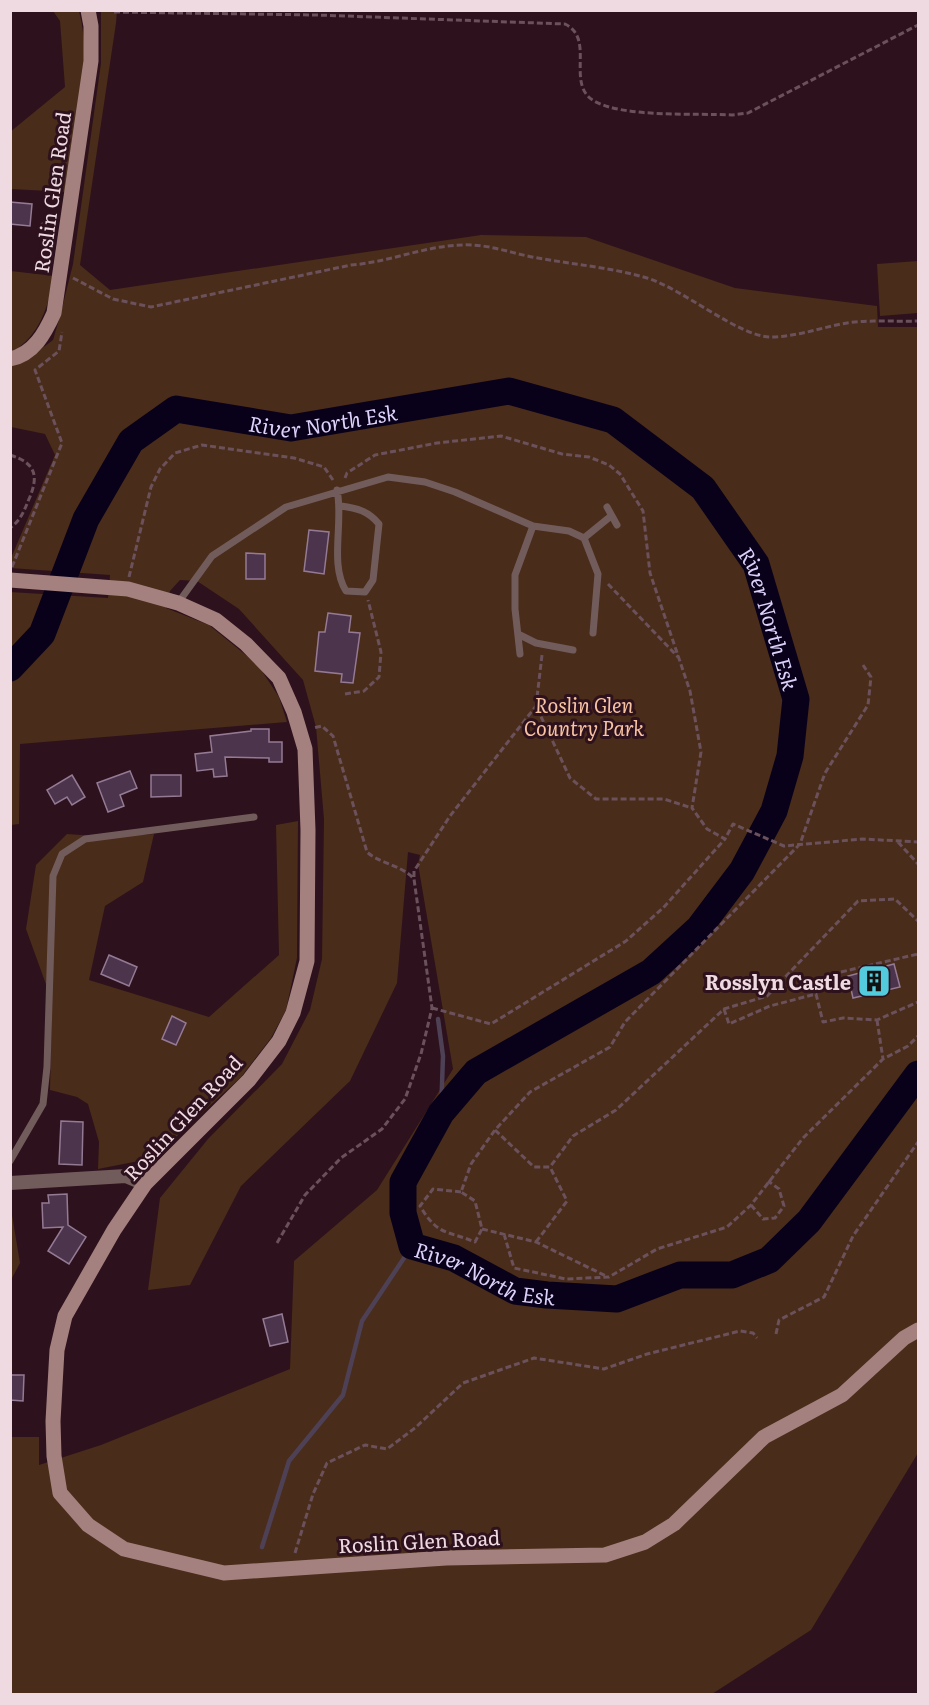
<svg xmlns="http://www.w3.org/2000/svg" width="929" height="1705" font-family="Literata,serif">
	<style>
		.green { fill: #492c19 }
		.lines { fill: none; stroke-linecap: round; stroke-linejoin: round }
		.stream { stroke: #4e4156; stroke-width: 4.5 }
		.river { stroke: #09001a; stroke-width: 27 }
		.building { fill: #4c354c; stroke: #947a94; stroke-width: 1.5 }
		.path { stroke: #6a515b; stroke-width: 3; stroke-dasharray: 6 3; stroke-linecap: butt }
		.lane { stroke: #725c5b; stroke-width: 7 }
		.street { stroke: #725c5b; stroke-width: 14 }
		.secondary { stroke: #a4817f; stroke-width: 15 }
		.labels { text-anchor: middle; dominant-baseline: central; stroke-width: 6; stroke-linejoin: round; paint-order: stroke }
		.street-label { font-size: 20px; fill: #efdae1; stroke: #2d111d }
		.park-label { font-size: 20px; font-style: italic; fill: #f7c3a2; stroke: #2d111d }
		.poi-label { font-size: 20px; font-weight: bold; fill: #efdae1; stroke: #2d111d; text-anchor: end }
		.water-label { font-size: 21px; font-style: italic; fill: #dbd1f9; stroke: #2d111d }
	</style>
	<rect width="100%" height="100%" fill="#2d111d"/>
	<!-- green -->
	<path class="green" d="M53 11H79C94 69 76 133 67 192L11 189 10 132 65 87 60 21Z
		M101 11H117L116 23 80 265 110 290 481 235 586 237 735 288 877 306 878 327H918V1453L811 1630 712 1694H11V1437H39V1465L101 1445 290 1369 294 1261 377 1190 453 1069 418 864 420 855 408 852 397 983 350 1081 241 1186 190 1285 148 1290 160 1198 208 1139 282 1064 310 1010 322 959 324 819 316 727 303 680 239 609 197 581 180 580 170 591 166 608 209 625 258 665 279 697 287 722 20 744 19 824 11 825 10 592 108 598 110 575 10 568 11 558 55 455 45 434 11 427V366L33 355 53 340 60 316 73 264 101 63Z
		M918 261V313L880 316 877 264Z
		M11 271 54 276C48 308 40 335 11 353Z
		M298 821 297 958 286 1010 271 1038 241 1077 163 1149 139 1161 98 1169 99 1142 88 1104 77 1097 50 1090 52 1001 26 929 36 865 67 834 110 837 154 834 143 882 105 906 89 980 209 1017 279 955 276 825Z
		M10 1203 20 1263 11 1280H10Z"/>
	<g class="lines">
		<!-- stream -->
		<path class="stream" d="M438 1019 443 1056 441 1113
			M262 1547 289 1461 343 1395 362 1321 412 1246"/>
		<!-- river -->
		<path class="river" id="s1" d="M10 668 42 634 86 519 131 441 176 409 291 428 509 391 613 420 703 488 756 564 796 699 790 756 774 811 742 871 699 928 651 972 476 1072 441 1113 403 1182V1213L412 1246 454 1258 515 1291 547 1295 617 1299 680 1275H732L769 1260 809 1221 918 1074"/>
	</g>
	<!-- building -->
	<path class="building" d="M10 202 32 204 30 226 10 224Z
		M309 530 329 532 324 574 304 571Z
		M246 553 265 554V579H246Z
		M328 613 351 616 349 632 360 633 353 683 341 682 342 674 315 671 319 632H325Z
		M251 729H269V742H282V762H269V758L225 757 227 776 214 777 213 769 197 771 195 754 212 752 210 736 251 731Z
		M130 771 137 788 120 795 124 806 108 812 97 783Z
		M72 775 85 797 72 805 67 797 55 804 47 790Z
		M151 775H181V796L151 797Z
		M109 955 137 967 129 986 101 974Z
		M894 964 900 987 853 998 848 976Z
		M172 1016 186 1023 176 1045 162 1039Z
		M61 1121 83 1122 82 1165 59 1164Z
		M67 1194 68 1225 86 1237 69 1264 48 1251 63 1227 43 1228 42 1203H49L48 1195Z
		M282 1314 288 1342 270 1346 263 1319Z
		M10 1375H24L23 1401 10 1400Z"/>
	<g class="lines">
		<!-- path -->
		<path class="path" d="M114 12 317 15 565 24C596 39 565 84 594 101 624 118 697 113 732 115L748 113 918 25
			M39 227 54 215
			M73 278 113 299 151 307 351 265C392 262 431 243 472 245 496 246 520 256 544 259 578 265 613 268 647 278 683 289 738 336 770 337 794 337 817 329 841 324 866 319 894 322 918 321
			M10 455C36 463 39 476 29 499 24 511 21 520 10 528
			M345 478 347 473 375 455 437 443 501 436 562 454 589 457 609 465 620 474 643 511 650 573 690 691 701 752 692 808 707 829 725 839 733 824 784 846 863 839 918 842
			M12 567 62 443 35 370 59 351 62 332
			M129 577 151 487 160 469 175 453 202 445 294 458 324 467 333 480
			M608 584 678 657
			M542 655 536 706 570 778 596 799H664L692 808
			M345 694 364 691 379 677 381 652 368 600
			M898 842 918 864
			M414 877V871L450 816 536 706
			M841 972 918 954
			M432 1008 491 1024 626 941 663 908 725 839
			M724 1009 729 1024 770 1006 816 994 823 1022 843 1018 877 1020 918 1002
			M877 1020 883 1059
			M495 1130 534 1167H550L573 1136 616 1110 724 1009 767 996 858 901 895 899 918 921
			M461 1192 433 1189 420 1206C438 1236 446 1230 475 1242L482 1229 475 1201 461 1192 471 1164 495 1130 530 1092 610 1047 625 1022 800 844 825 773 868 705 871 677 863 665
			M751 1205 763 1219 775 1218 784 1206 779 1189 768 1181
			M482 1229 536 1242 606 1276
			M504 1234 514 1268 566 1279 609 1277 657 1249 727 1227 751 1205 803 1138 883 1059 908 1046 918 1036
			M536 1242 567 1201 550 1167
			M277 1243 305 1195 341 1158 382 1129 405 1099 421 1054 432 1008 414 879C402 865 380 864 367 852L333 736 322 726 313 728
			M776 1334 779 1320 824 1297 853 1236 918 1142
			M295 1553 313 1494 327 1463 365 1445 387 1449 415 1428 463 1383 534 1358 604 1369 647 1354 740 1331 753 1333 757 1338"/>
		<!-- lane -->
		<path class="lane" d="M337 490C344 521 329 564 346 591L365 592 373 580 379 524C368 511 357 508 341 506
			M607 507 617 525
			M584 538 611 516
			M178 603 212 556 286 507 388 477 425 482 455 492 533 526 569 531 584 538 598 574 593 633
			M520 635 536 643 573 650
			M520 654 515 609V575L533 526
			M10 1161 43 1104 47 1067 53 876 62 854 85 839 254 817"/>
		<!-- street -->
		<path class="street" d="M10 1183 126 1176 145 1184"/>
		<!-- secondary -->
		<path class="secondary" d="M10 359C34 354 45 333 54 313L91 61V26L88 10
			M10 580 128 589 178 603 216 620 246 644 279 678 294 712 305 749 308 830 307 961 293 1013 279 1041 249 1080 145 1184 114 1230 65 1316 57 1350 53 1421 54 1456 60 1493 88 1525 124 1549 224 1573 446 1558 605 1555 645 1542 674 1524 764 1437 842 1395 904 1338 918 1330"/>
	</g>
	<!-- icons -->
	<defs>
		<g id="building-square" transform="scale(1.725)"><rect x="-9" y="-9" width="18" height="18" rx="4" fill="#54cadd" stroke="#2d111d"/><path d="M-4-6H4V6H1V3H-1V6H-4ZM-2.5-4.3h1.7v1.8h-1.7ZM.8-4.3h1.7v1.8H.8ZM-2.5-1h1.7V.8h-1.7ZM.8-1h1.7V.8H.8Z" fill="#111"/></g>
	</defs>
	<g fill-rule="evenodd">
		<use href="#building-square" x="874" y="981"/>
	</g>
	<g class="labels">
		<!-- street labels -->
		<g class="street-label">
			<text transform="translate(51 192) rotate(-82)">Roslin Glen Road</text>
			<text transform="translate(182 1117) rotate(-47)">Roslin Glen Road</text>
			<text transform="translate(419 1540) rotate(-3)">Roslin Glen Road</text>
		</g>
		<!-- park labels -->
		<g class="park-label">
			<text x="584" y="704">Roslin Glen<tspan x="584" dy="23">Country Park</tspan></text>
		</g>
		<!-- poi labels -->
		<g class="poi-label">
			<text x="851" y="981">Rosslyn Castle</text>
		</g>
		<!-- water labels -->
		<g class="water-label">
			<text stroke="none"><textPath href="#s1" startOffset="464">River North Esk</textPath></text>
			<text stroke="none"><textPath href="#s1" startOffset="1022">River North Esk</textPath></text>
			<text stroke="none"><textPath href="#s1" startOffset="1904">River North Esk</textPath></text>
		</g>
	</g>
	<!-- border -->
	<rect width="929" height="1705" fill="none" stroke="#efdae1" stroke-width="24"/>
</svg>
